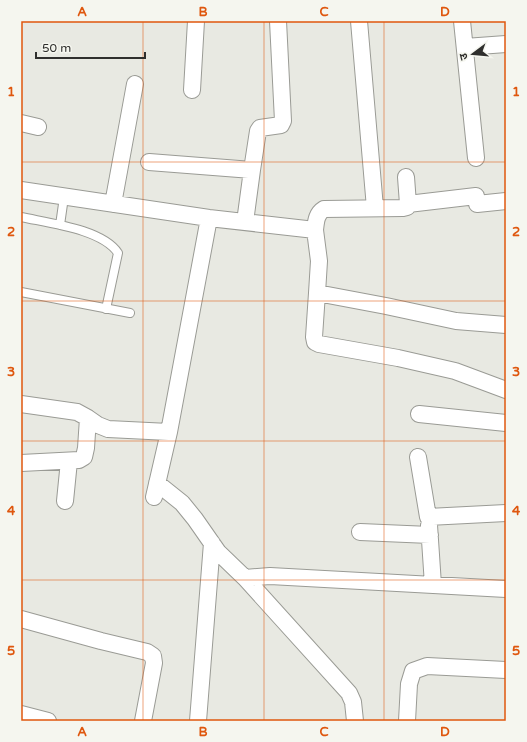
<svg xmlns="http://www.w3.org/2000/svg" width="527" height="742" font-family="'Varela Round','Noto Sans Devanagari',sans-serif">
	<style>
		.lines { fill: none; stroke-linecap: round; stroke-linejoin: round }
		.service-casing { stroke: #9a9b95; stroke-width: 10 }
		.minor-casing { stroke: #9a9b95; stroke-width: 18 }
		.service { stroke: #fff; stroke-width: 8 }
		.minor { stroke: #fff; stroke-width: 16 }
		.grid { fill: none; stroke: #df570e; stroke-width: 1; stroke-opacity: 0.55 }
		.neatline { fill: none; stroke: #df570e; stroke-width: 1.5 }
		.grid-label { font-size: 13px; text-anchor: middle; font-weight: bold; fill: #df570e }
	</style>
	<rect width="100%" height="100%" fill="#e8e9e2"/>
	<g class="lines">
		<!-- service casing -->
		<g class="service-casing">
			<path id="service" d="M21 217C48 223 102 229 118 253L106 309
				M60 225 64 197
				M21 292 130 313"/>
		</g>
		<!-- minor casing -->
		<g class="minor-casing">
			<path id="minor" d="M359 21 375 208
				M462 21 476 158
				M465 47 506 44
				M192 90 196 21
				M21 123 38 127
				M149 162 252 170 245 222
				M252 170 258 131 260 128 281 125 283 121 278 21
				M21 190 209 218 315 230 319 261 317 293 386 306 456 321 506 325
				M113 204 135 84
				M408 204 476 196
				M477 204 506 201
				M315 230C316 222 316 214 324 209L403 208 407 207 408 204 406 177
				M317 293 314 337 315 342 319 344 398 358 455 371 506 390
				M21 404 77 412 88 418 98 425 108 429 169 432
				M419 414 506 423
				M418 457 428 517 506 513
				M21 463 79 460 84 457 86 448 88 418
				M157 483 182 503 195 519 218 552 245 578 270 576 506 589
				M154 497 169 432 209 218
				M65 501 69 461
				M429 525 433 585
				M360 532 430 535
				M245 578 349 693 353 702 355 721
				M21 619 101 641 147 652 153 656 154 663 143 721
				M21 714 48 721
				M198 721 212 543
				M407 721 409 684 413 671 427 666 506 670"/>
		</g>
		<!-- service -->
		<use href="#service" class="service"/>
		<!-- minor -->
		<use href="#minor" class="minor"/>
	</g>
	<!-- grid -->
	<path class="grid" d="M143 21V721M264 21V721M384 21V721M21 162H506M21 301H506M21 441H506M21 580H506"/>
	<!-- border -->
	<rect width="527" height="742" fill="none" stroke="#f5f6ef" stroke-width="44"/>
	<!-- north arrow -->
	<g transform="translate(473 54) rotate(254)" stroke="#f5f6ef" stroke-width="3" paint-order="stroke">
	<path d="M0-3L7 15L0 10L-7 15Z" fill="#2f2f2d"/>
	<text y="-6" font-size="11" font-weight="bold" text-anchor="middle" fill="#2f2f2d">उ</text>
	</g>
	<!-- scale -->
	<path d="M36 52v6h109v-6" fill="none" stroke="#2f2f2d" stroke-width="2"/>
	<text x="42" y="52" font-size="12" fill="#2f2f2d" stroke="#f5f6ef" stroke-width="3" paint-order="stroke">50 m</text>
	<rect x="22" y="22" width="483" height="698" class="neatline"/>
	<g class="grid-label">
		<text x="82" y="16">A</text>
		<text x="203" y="16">B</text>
		<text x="324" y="16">C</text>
		<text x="445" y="16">D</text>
		<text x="11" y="96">1</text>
		<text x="516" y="96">1</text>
		<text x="11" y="236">2</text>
		<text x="516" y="236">2</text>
		<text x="11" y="376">3</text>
		<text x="516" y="376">3</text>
		<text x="11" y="515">4</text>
		<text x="516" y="515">4</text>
		<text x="11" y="655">5</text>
		<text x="516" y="655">5</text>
		<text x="82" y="736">A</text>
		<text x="203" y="736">B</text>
		<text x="324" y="736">C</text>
		<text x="445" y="736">D</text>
	</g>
</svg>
